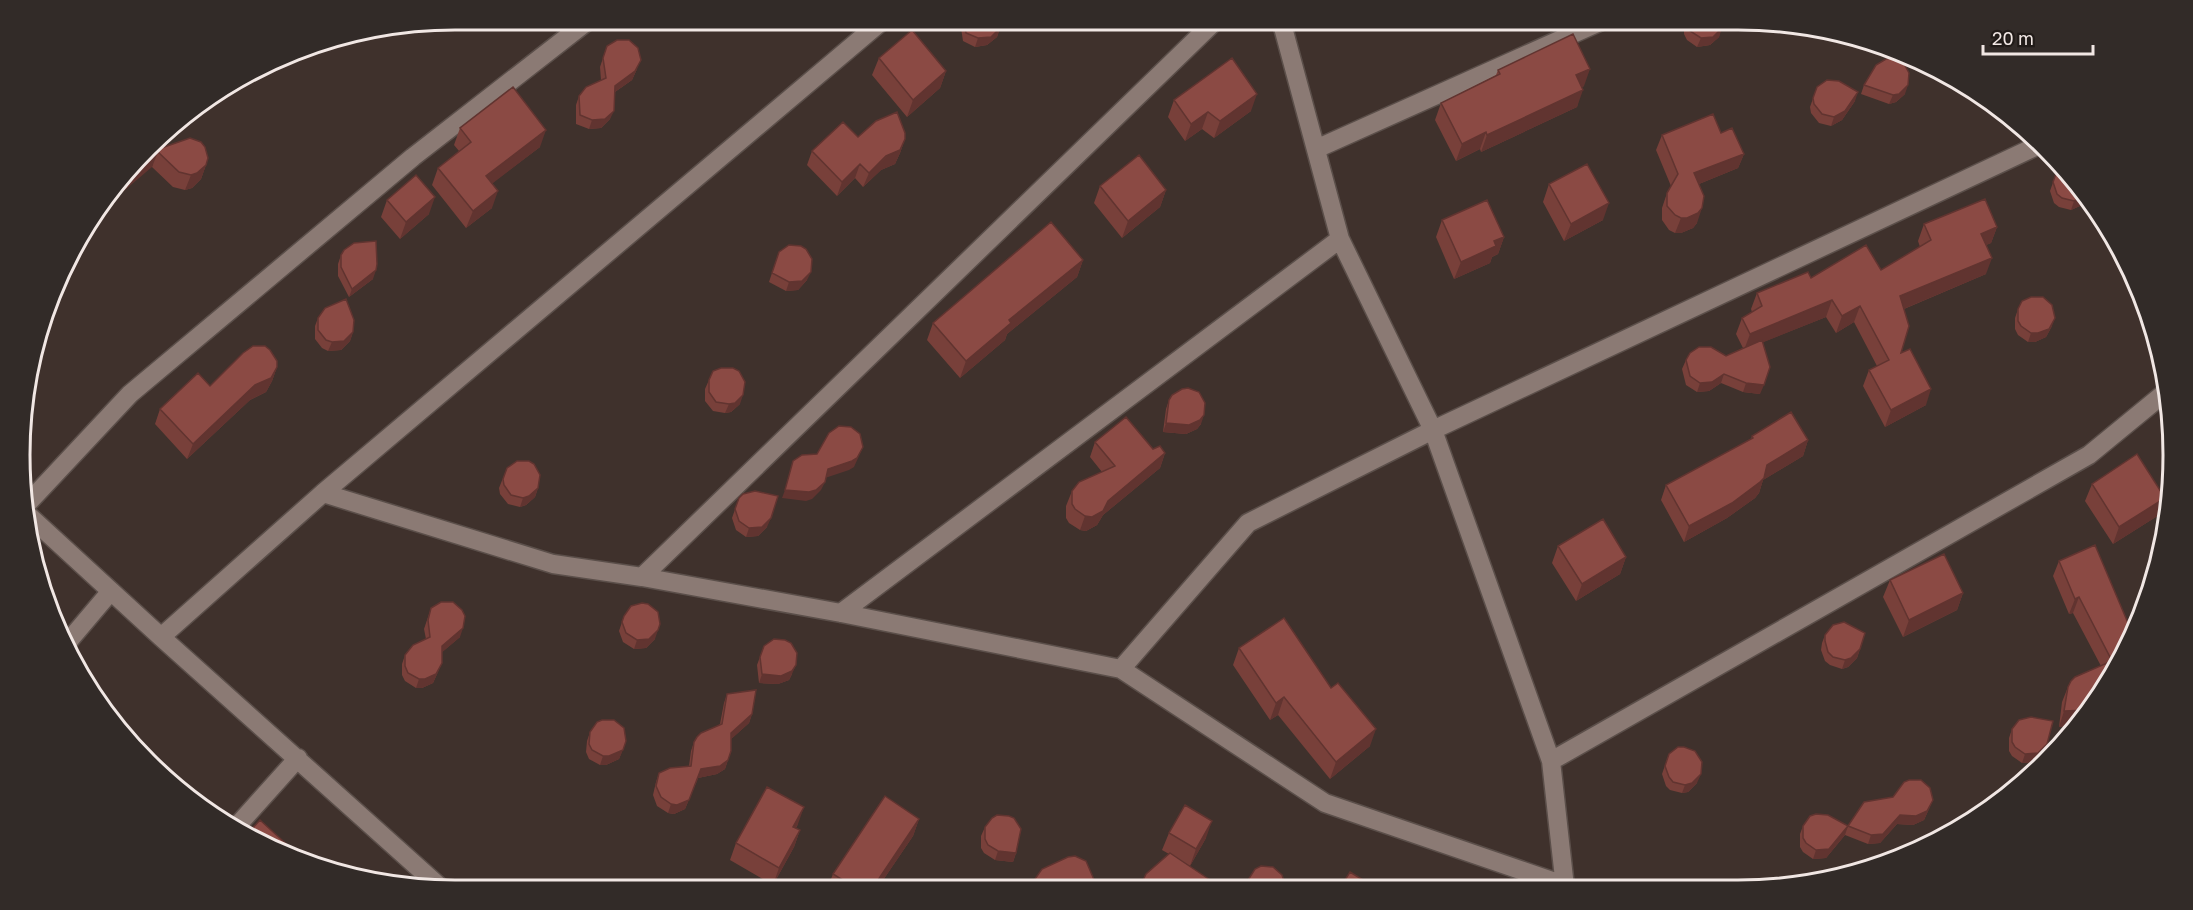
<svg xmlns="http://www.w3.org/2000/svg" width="2193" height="910" font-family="'Golos Text',sans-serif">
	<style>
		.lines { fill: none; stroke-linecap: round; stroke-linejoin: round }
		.minor-casing { stroke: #5b4f4a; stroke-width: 21 }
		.minor { stroke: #8b7a74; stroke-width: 18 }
		.wall { fill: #78403a }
		.shaded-wall { fill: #613430 }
		.building { fill: #8b4a44; stroke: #613430; stroke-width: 1.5 }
		.rim { fill: none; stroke: #f1e7e4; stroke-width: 3 }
	</style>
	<rect width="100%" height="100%" fill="#3f312c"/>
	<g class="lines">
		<!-- minor casing -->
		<g class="minor-casing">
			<path id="minor" d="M1281 20 1340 239 1433 430 1551 761 1565 887
				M1316 149 1604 20
				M323 493 553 564 642 577 841 613 1121 669 1325 803 1564 885
				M27 504 130 394 413 157 589 20
				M27 514 161 637 441 888
				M642 577 1216 20
				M841 613 1340 239
				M161 637 323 493 883 20
				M67 643 111 591
				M1121 669 1248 523 1433 430 2041 144
				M1551 761 2089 455 2167 391
				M237 826 298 758"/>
		</g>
		<!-- minor -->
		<use href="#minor" class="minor"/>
	</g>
	<!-- wall -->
	<path class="wall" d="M964 20 1000 28 997 37 987 45 975 47 963 41 961 28Z
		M1685 20H1723L1719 37 1710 45 1697 47 1687 40 1684 34V22Z
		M607 46 637 69 632 80 615 92 610 119 601 128 589 129 576 124V105L579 96 601 80 600 67Z
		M879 58 946 71 940 88 907 117 872 75Z
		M1498 70 1584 86 1582 87 1577 107 1481 152 1480 149 1456 161 1435 120 1441 103 1496 75Z
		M1864 85 1905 94 1896 102 1889 104 1861 94Z
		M1817 87 1855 101 1842 120 1831 126 1819 123 1811 113 1810 107Z
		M1174 100 1251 111 1214 138 1202 129 1185 141 1168 117Z
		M460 128 540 147 492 183V208L466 228 432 185 438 168 459 151 454 145Z
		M1721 133 1744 154 1738 168 1699 184 1697 223 1693 228 1681 233H1675L1669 230 1662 220V208L1667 193 1671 186 1656 150 1662 135Z
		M858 137 905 139 900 153 895 164 881 170 863 187 855 178 837 196 807 165 812 151Z
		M158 140 164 147 206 165 201 179 192 188 185 190 173 187 152 167Z
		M2057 171 2083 190 2087 195 2082 205 2071 210 2059 207 2054 203 2050 191Z
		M1549 184 1603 220 1564 241 1543 202Z
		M1100 186 1166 190 1160 207 1122 238 1094 203Z
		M387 200 429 214 400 239 381 217Z
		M1442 220 1504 237 1498 254 1492 257 1490 263 1454 279 1436 237Z
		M1924 224 1997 227 1991 243 1986 245V274L1904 309 1901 353 1926 405 1885 427 1863 386 1869 370 1877 366 1854 322 1836 333 1826 317 1763 342 1760 394 1743 392 1721 383 1709 391 1697 392 1686 385 1682 369 1686 360 1726 356 1743 348 1736 334 1742 318 1752 312 1751 309 1757 293 1811 278 1881 270 1920 247 1918 241Z
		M779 252 807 280 798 290 786 291 769 282Z
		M341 255 373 279 349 297 338 276V264Z
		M1083 260 1077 277 1007 334 1005 340 960 378 927 340 933 323Z
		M2018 309 2052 326 2046 337 2035 342H2028L2018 335 2015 329V318Z
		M318 318 353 332 350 341 341 350 328 351 322 348 315 339V326Z
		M277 367 272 381 266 392 250 400 187 459 155 424 160 409 210 386Z
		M709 380 740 404 731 412 725 413 713 411 705 401V389Z
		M1169 400 1201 424 1197 429 1186 434 1163 432 1166 409Z
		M1752 436 1808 440 1803 456 1763 480 1759 493 1755 498 1727 518 1684 542 1661 500 1666 485 1751 439Z
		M1095 442 1153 449 1165 453 1160 468 1103 515 1097 525 1086 531 1080 530 1069 523 1066 518V506L1072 491 1102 472 1090 457Z
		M507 468 538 488 535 497 526 505 520 507 508 504 500 494 499 488Z
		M2092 484 2165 498 2159 515 2113 544 2085 501Z
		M739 498 767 527 758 536 746 537 736 530 732 518Z
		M1558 546 1626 557 1620 574 1576 601 1552 563Z
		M2059 561 2128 623 2100 697 2075 726 2059 727 2062 702 2068 687 2101 666 2073 613 2069 614 2053 576Z
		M1890 580 1963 593 1957 610 1903 637 1883 597Z
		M431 608 460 637 442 652V663L433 683 422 688H416L405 681 402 675V664L405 655 426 639 424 629Z
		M624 616 655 639 646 648 634 649 623 642 619 631Z
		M1825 635 1860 649 1857 658 1848 667 1842 669 1830 665 1825 661 1821 650 1822 643Z
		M764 646 792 674 789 680 778 684 759 683 757 665Z
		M1239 648 1331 688 1370 746 1330 779 1278 715 1270 720 1233 665Z
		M727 694 752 714 749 723 731 739 728 760 725 769 717 774 698 778 685 809 674 814 668 813 657 806 653 795 656 782 659 773 689 766 691 751 694 742 720 724 724 703Z
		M2012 729 2047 744 2043 753 2035 762 2022 763 2012 756 2009 751V738Z
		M590 732 626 741 619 759 606 765H600L589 759 586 752 587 741Z
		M1669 754 1697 783 1688 792 1682 793 1670 790 1666 786 1662 774Z
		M1933 800 1924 820 1913 825 1897 824 1880 843 1868 844 1845 835 1826 858 1813 859 1803 852 1800 847V834L1803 826H1848Z
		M919 819 913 836 877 889H827L833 874Z
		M798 824 796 828 800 830 794 847 773 885 730 860 736 843Z
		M985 827 1016 853 1013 862 995 860 984 853 981 848V836Z
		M1169 833 1206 838 1190 866 1162 850Z"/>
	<!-- shaded-wall -->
	<path class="shaded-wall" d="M1000 28 997 37 987 45 975 47 978 38Z
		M1722 28 1719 37 1710 45 1697 47 1701 38Z
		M641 60 637 69 632 80 612 94 615 86Z
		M1590 69 1584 86 1570 93 1576 75Z
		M946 71 940 88 907 117 913 100Z
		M1908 85 1905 94 1896 102 1889 104 1893 95Z
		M1583 90 1577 107 1481 152 1487 135Z
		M1858 92 1855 101 1842 120 1831 126 1834 117Z
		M1257 94 1251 111 1214 138 1220 121Z
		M614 111 610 119 601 128 589 129 592 120Z
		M1208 112 1202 129 1185 141 1191 124Z
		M546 130 540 147 480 193 486 176Z
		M1486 132 1480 149 1456 161 1462 144Z
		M905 139 900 153 895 164 881 170 863 187 869 173Z
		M158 152 152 167 99 212 126 179Z
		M1744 154 1738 168 1689 188 1694 173Z
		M860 164 855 178 837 196 842 182Z
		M206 165 201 179 192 188 185 190 191 175Z
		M1166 190 1160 207 1122 238 1128 221Z
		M498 191 492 208 466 228 473 211Z
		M2086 194 2087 195 2082 205 2071 210 2074 201Z
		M435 197 429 214 400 239 406 222Z
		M1609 203 1603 220 1564 241 1571 224Z
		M1702 208 1697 223 1693 228 1681 233H1675L1681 218Z
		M1997 227 1991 243 1975 250 1981 234Z
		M1504 237 1498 254 1492 257 1490 263 1454 279 1461 262 1494 241Z
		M1992 258 1986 274 1894 313 1900 296Z
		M1083 260 1077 277 1007 334 1005 340 960 378 966 361 1009 320Z
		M376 270 373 279 349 297 352 289Z
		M811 272 807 280 798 290 786 291 789 282Z
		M1832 300 1826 317 1744 350 1750 334Z
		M1860 306 1854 322 1836 333 1842 316Z
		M2055 318 2052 326 2046 337 2035 342H2028L2031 333Z
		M353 332 350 341 341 350 328 351 332 342Z
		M277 367 272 381 266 392 250 400 187 459 193 444 255 385Z
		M1724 374 1721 383 1709 391 1697 392 1700 383Z
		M1746 383 1764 385 1760 394 1743 392Z
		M1931 389 1926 405 1885 427 1891 410Z
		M743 395 740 404 731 412 725 413 729 404Z
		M1204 415 1201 424 1197 429 1186 434 1163 432 1166 423Z
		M1808 440 1803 456 1763 480 1759 493 1755 498 1727 518 1684 542 1689 526 1767 465Z
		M863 447 854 467 849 470 825 478 828 469Z
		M1165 453 1160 468 1103 515 1097 525 1086 531 1080 530 1085 516 1108 501Z
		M825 482 821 490 812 499 806 501 782 498 785 490Z
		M538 488 535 497 526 505 520 507 523 498Z
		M2165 498 2159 515 2113 544 2119 527Z
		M771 518 767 527 758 536 746 537 749 528Z
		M1626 557 1620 574 1576 601 1582 584Z
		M1963 593 1957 610 1903 637 1909 620Z
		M2079 597 2073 613 2069 614 2075 599Z
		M463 628 460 637 439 655 442 646Z
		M658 630 655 639 646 648 634 649 637 640Z
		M1860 649 1857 658 1848 667 1842 669 1845 660Z
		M442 663 433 683 422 688H416L419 679Z
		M796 665 792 674 789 680 778 684 759 683 762 674Z
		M1284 697 1278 715 1270 720 1276 703Z
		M2088 710 2075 726 2059 727 2064 711Z
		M752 714 749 723 728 742 731 733Z
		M1376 729 1370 746 1330 779 1336 762Z
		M2047 744 2043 753 2035 762 2022 763 2025 754Z
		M623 750 619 759 606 765H600L603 756Z
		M728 760 725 769 717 774 698 778 685 809 674 814 668 813 671 804 701 769Z
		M1701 774 1697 783 1688 792 1682 793 1685 785Z
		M1933 800 1924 820 1913 825 1897 824 1880 843 1868 844 1871 835 1900 815Z
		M804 807 798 824 787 844 793 827Z
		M919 819 913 836 877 889H872Z
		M1212 821 1206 838 1190 866 1196 849Z
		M1848 826 1845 835 1826 858 1813 859 1816 850Z
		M800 830 794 847 773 885 779 868Z
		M998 851 1016 853 1013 862 995 860Z"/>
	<!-- building -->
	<path class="building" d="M964 20H1001L1000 28 991 37 978 38 966 33Z
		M1687 20H1723L1724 22 1722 28 1713 37 1701 38 1690 31 1687 26Z
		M912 30 946 71 913 100 879 58Z
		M1573 34 1590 69 1576 75 1583 90 1487 135 1486 132 1462 144 1441 103 1500 74 1498 70Z
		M617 40H629L638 48 641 60 635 71 615 86 614 111 605 119 592 120 580 115 579 96 586 87 606 78 603 58 607 46Z
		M1232 58 1257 94 1220 121 1208 112 1191 124 1174 100Z
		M1892 58 1903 62 1909 73 1908 85 1899 94 1893 95 1864 85 1876 65 1886 59Z
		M1827 80 1839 81 1858 92 1845 111 1834 117 1822 114 1814 104 1813 98 1817 87Z
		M513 87 546 130 486 176 498 191 473 211 438 168 471 142 460 128Z
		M897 112 905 133V139L900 150 886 156 869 173 860 164 842 182 812 151 843 122 858 137 876 121Z
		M1713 114 1721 133 1732 128 1744 154 1694 173 1704 196 1702 208 1698 213 1687 218H1681L1675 215 1667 206V193L1678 174 1662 135Z
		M190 138 201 142 205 147 208 158 206 165 197 173 191 175 179 172 158 152 126 179 158 140 164 147Z
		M1139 155 1166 190 1128 221 1100 186Z
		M1587 164 1609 203 1571 224 1549 184Z
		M2063 168 2083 190 2086 194 2085 196 2074 201 2062 198 2057 194 2053 182 2057 171Z
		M416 175 435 197 406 222 387 200Z
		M1985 199 1997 227 1981 234 1992 258 1900 296 1909 326 1901 353 1910 349 1931 389 1891 410 1869 370 1889 360 1860 306 1842 316 1832 300 1750 334 1742 318 1762 306 1757 293 1808 272 1811 278 1866 245 1881 270 1931 240 1924 224Z
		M1487 200 1504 237 1494 241 1496 246 1461 262 1442 220Z
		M1051 222 1083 260 1009 320 1011 323 966 361 933 323Z
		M376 241 377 264 376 270 352 289 341 267V255L344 250 354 243Z
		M789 245 801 246 806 249 812 259 811 272 802 281 789 282 772 273 779 252Z
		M2031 297H2043L2052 305 2055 318 2049 329 2038 333H2031L2021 326 2018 321V309L2022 301Z
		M346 299 354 320 353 332 344 341 332 342 326 340 318 330V318L325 308Z
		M1762 340 1770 367 1764 385 1746 383 1724 374 1712 382 1700 383 1690 376 1686 360 1690 353 1699 347H1711L1726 356Z
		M253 346H265L270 350 277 361V367L271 378 255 385 193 444 160 409 198 373 210 386 243 353Z
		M721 368H733L739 371 745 382 743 395 735 403 729 404 716 402 709 392V380L713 371Z
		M1188 388 1199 392 1205 403 1204 415 1200 420 1189 425 1166 423 1169 400 1172 395 1182 389Z
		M1791 412 1808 440 1767 465 1764 478 1760 482 1732 503 1689 526 1666 485 1753 438 1752 436Z
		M1126 417 1153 449 1160 446 1165 453 1108 501 1103 511 1092 517 1085 516 1075 509 1072 504V491L1079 482 1115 466 1095 442Z
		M839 426 851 427 860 434 863 447 857 458 852 461 828 469 825 482 816 490 809 492 785 490 793 461 802 455 817 454 829 433Z
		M2137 454 2165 498 2119 527 2092 484Z
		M517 461H529L534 464 540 475 538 488 529 496 523 498 511 495 504 485 503 479 507 468Z
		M755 491 778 496 771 518 762 527 749 528 739 521 735 509 739 498 743 494Z
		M1603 519 1626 557 1582 584 1558 546Z
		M2095 545 2128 623 2139 617 2100 697 2088 710 2064 711 2068 687 2071 681 2075 677 2112 661 2079 597 2075 599 2059 561Z
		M1944 554 1963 593 1909 620 1890 580Z
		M441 602H453L462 610 465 616 463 628 442 646V663L436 674 425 679H419L408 673 405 666V655L413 645 430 637 428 620 431 608Z
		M642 603 648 604 658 612 660 624 658 630 649 639 637 640 626 633 622 622 624 616 631 606Z
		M1284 618 1331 688 1338 683 1376 729 1336 762 1284 697 1276 703 1239 648Z
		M1844 622 1865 633 1860 649 1851 658 1845 660 1833 657 1828 652 1825 641V635L1833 625Z
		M774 639 785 640 791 643 797 653 796 665 792 671 781 676 762 674 760 657 764 646Z
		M756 690 752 714 731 733V751L728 760 720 766 701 769 689 800 677 805 671 804 661 797 656 786 659 773 670 768 691 766 694 742 697 737 701 733 722 724 727 694Z
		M2031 717 2053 721 2047 744 2038 753 2025 754 2015 747 2012 742V729L2019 720Z
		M602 720H614L624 728 626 741 623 750 609 756H603L592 750 589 744 590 732 597 722Z
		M1678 747H1684L1695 751 1702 762 1701 774 1692 783 1685 785 1673 782 1669 777 1665 766 1669 754Z
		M1909 780H1921L1930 788 1933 800 1927 811 1916 816 1900 815 1883 834 1871 835 1848 826 1829 849 1816 850 1806 843 1803 838V826L1810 816 1816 814 1828 815 1848 826 1864 802 1893 797 1904 782Z
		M767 787 804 807 793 827 800 830 779 868 736 843Z
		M885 796 919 819 872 889H857L833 874Z
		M1185 805 1212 821 1196 849 1169 833Z
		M997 815 1009 816 1014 818 1021 829 1016 853 998 851 988 845 985 839V827L992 818Z
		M260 820 306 862 249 832Z
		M1170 853 1222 888 1139 889 1146 874Z
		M1075 856 1086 861 1098 889H1028L1042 869 1068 857Z
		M1261 866 1273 867 1282 875 1284 881V888H1243L1255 869Z
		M1350 872 1376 888H1340Z"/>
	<!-- crop -->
	<path d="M0 0H2193V910H0ZM455 30H1738A425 425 0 0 1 2163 455V455A425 425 0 0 1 1738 880H455A425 425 0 0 1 30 455V455A425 425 0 0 1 455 30Z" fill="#322b28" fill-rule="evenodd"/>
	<path class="rim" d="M455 30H1738A425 425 0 0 1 2163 455V455A425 425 0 0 1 1738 880H455A425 425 0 0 1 30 455V455A425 425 0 0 1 455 30Z"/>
	<!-- scale -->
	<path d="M1983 45v9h110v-9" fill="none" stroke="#f1e7e4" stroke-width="3"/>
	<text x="1992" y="45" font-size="18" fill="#f1e7e4" stroke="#211b18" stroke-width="4.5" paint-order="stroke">20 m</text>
</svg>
